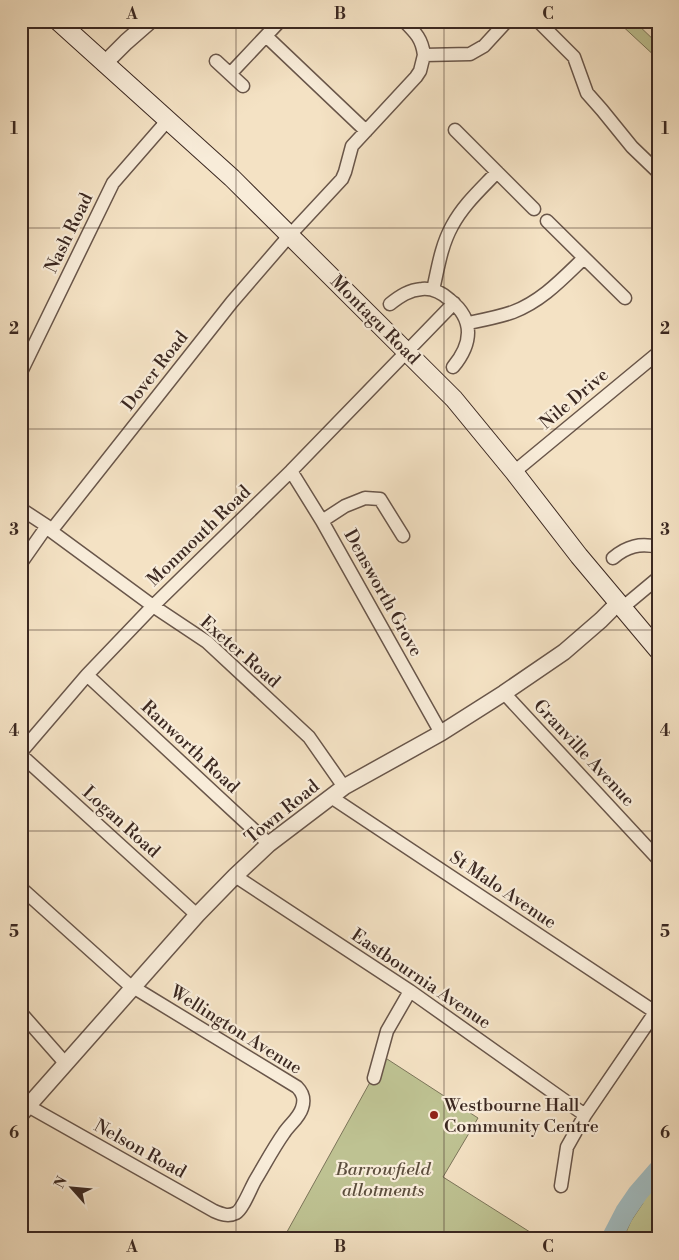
<svg xmlns="http://www.w3.org/2000/svg" width="679" height="1260" font-family="'Libre Bodoni',serif">
	<style>
		.green { fill: #bec292; stroke: #7c755a }
		.lines { fill: none; stroke-linecap: round; stroke-linejoin: round }
		.river { stroke: #a1bbbf; stroke-width: 20 }
		.minor-casing { stroke: #69564a; stroke-width: 15 }
		.tertiary-casing { stroke: #69564a; stroke-width: 18 }
		.secondary-casing { stroke: #3b2821; stroke-width: 20 }
		.minor { stroke: #f8ecd9; stroke-width: 12 }
		.tertiary { stroke: #f8ecd9; stroke-width: 15 }
		.secondary { stroke: #f8ecd9; stroke-width: 18 }
		.rail { stroke: #3b2821; stroke-width: 3; stroke-dasharray: 9 9; stroke-linecap: butt }
		.grid { fill: none; stroke: #3b2821; stroke-width: 1; stroke-opacity: 0.55 }
		.poi-dot { fill: #8f2418; stroke: #f8ecd9; stroke-width: 2 }
		.labels { text-anchor: middle; dominant-baseline: central; stroke-width: 4.5; stroke-linejoin: round; paint-order: stroke }
		.street-label { font-size: 18px; fill: #3b2821; stroke: #f8ecd9 }
		.poi-label { font-size: 18px; fill: #3b2821; stroke: #f8ecd9; text-anchor: start }
		.park-label { font-size: 18px; font-style: italic; fill: #5c4e3d; stroke: #f8ecd9 }
		.neatline { fill: none; stroke: #3b2821; stroke-width: 2 }
		.grid-label { font-size: 16px; text-anchor: middle; font-weight: bold; fill: #3b2821 }
	</style>
	<rect width="100%" height="100%" fill="#f4e2c4"/>
	<filter id="stains"><feTurbulence type="fractalNoise" baseFrequency=".004" numOctaves="4"/><feColorMatrix values="0 0 0 0 .2 0 0 0 0 .09 0 0 0 0 .02 0 0 0 .5 -.17"/></filter>
	<radialGradient id="worn" r=".72"><stop offset=".6" stop-color="#630" stop-opacity="0"/><stop offset="1" stop-color="#630" stop-opacity=".3"/></radialGradient>
	<!-- green -->
	<path class="green" d="M617 21H634L658 44V59Z
		M384 1057 478 1118 443 1177 541 1239H283Z
		M658 1175V1239H623L631 1221 643 1203 638 1198Z"/>
	<g class="lines">
		<!-- river -->
		<path class="river" d="M611 1239 625 1212 638 1193 658 1170"/>
		<!-- minor casing -->
		<g class="minor-casing">
			<path id="minor" d="M404 21C416 33 422 39 424 55
				M538 21 574 57 587 93 602 110 632 147 658 172
				M266 36 366 131
				M216 61 243 86
				M230 74 278 23
				M455 130 534 209
				M547 221 625 298
				M433 290C438 268 441 246 452 226 463 205 481 189 497 172
				M390 304C400 296 409 290 422 289 432 288 442 293 450 300 475 320 472 344 453 367
				M468 323C483 320 499 317 513 312 542 301 562 279 584 258
				M21 372 113 183 167 121
				M291 471 322 521 441 733
				M514 472 658 353
				M21 509 47 526 51 531 153 606 207 642 309 737 344 787
				M322 521 345 506 365 498 380 499 403 536
				M51 531 232 302 289 236 342 179 345 172 352 146 416 77 420 71 424 55 470 54 484 46 507 21
				M613 558C627 546 640 543 658 547
				M21 563 47 526
				M622 608 658 578
				M87 675 269 844
				M504 693 658 859
				M21 752 87 675 153 606 291 471 454 303
				M21 755 197 915
				M331 797 655 1012
				M235 876 410 991 585 1115
				M21 888 128 984 297 1087C303 1093 305 1099 302 1108 299 1118 290 1124 284 1133 274 1147 265 1164 256 1179 251 1187 243 1209 236 1213 228 1217 221 1214 214 1211L28 1106
				M21 1013 66 1064
				M374 1078 387 1031 410 991
				M561 1186 567 1147 585 1115 658 1008"/>
		</g>
		<!-- tertiary casing -->
		<g class="tertiary-casing">
			<path id="tertiary" d="M21 24 24 21
				M104 64 126 42 150 21
				M21 1114 197 915 235 876 269 844 344 787 441 733 504 693 564 652 601 620 618 603"/>
		</g>
		<!-- secondary casing -->
		<g class="secondary-casing">
			<path id="secondary" d="M58 21 232 178 454 399 514 472 579 556 658 650"/>
		</g>
		<!-- minor -->
		<use href="#minor" class="minor"/>
		<!-- tertiary -->
		<use href="#tertiary" class="tertiary"/>
		<!-- secondary -->
		<use href="#secondary" class="secondary"/>
		<!-- rail -->
		<path class="rail" d="M641 21 658 37"/>
	</g>
	<!-- grid -->
	<path class="grid" d="M236 21V1239M444 21V1239M21 228H658M21 429H658M21 630H658M21 831H658M21 1032H658"/>
	<!-- markers -->
	<circle class="poi-dot" cx="434" cy="1115" r="5"/>
	<g class="labels">
		<!-- street labels -->
		<g class="street-label">
			<text transform="translate(69 233) rotate(-64)">Nash Road</text>
			<text transform="translate(375 320) rotate(45)">Montagu Road</text>
			<text transform="translate(155 371) rotate(-52)">Dover Road</text>
			<text transform="translate(574 399) rotate(-40)">Nile Drive</text>
			<text transform="translate(199 536) rotate(-44)">Monmouth Road</text>
			<text transform="translate(383 593) rotate(61)">Densworth Grove</text>
			<text transform="translate(240 652) rotate(41)">Exeter Road</text>
			<text transform="translate(190 747) rotate(43)">Ranworth Road</text>
			<text transform="translate(584 753) rotate(47)">Granville Avenue</text>
			<text transform="translate(282 812) rotate(-39)">Town Road</text>
			<text transform="translate(121 822) rotate(42)">Logan Road</text>
			<text transform="translate(503 890) rotate(34)">St Malo Avenue</text>
			<text transform="translate(421 979) rotate(34)">Eastbournia Avenue</text>
			<text transform="translate(236 1030) rotate(32)">Wellington Avenue</text>
			<text transform="translate(140 1149) rotate(29)">Nelson Road</text>
		</g>
		<!-- poi labels -->
		<g class="poi-label">
			<text x="444" y="1105">Westbourne Hall<tspan x="444" dy="21">Community Centre</tspan></text>
		</g>
		<!-- park labels -->
		<g class="park-label">
			<text x="383" y="1169">Barrowfield<tspan x="383" dy="21">allotments</tspan></text>
		</g>
	</g>
	<!-- margin -->
	<rect width="679" height="1260" fill="none" stroke="#f4e2c4" stroke-width="55"/>
	<!-- north arrow -->
	<g transform="translate(72 1188) rotate(297)" stroke="#f8ecd9" stroke-width="4" paint-order="stroke">
	<path d="M0-4L9 19L0 12L-9 19Z" fill="#3b2821"/>
	<text y="-8" font-size="14" font-weight="bold" text-anchor="middle" fill="#3b2821">N</text>
	</g>
	<rect x="28" y="28" width="624" height="1204" class="neatline"/>
	<g class="grid-label">
		<text x="132" y="19">A</text>
		<text x="340" y="19">B</text>
		<text x="548" y="19">C</text>
		<text x="14" y="134">1</text>
		<text x="665" y="134">1</text>
		<text x="14" y="334">2</text>
		<text x="665" y="334">2</text>
		<text x="14" y="535">3</text>
		<text x="665" y="535">3</text>
		<text x="14" y="736">4</text>
		<text x="665" y="736">4</text>
		<text x="14" y="937">5</text>
		<text x="665" y="937">5</text>
		<text x="14" y="1138">6</text>
		<text x="665" y="1138">6</text>
		<text x="132" y="1252">A</text>
		<text x="340" y="1252">B</text>
		<text x="548" y="1252">C</text>
	</g>
	<rect width="100%" height="100%" filter="url(#stains)"/>
	<rect width="100%" height="100%" fill="url(#worn)"/>
</svg>
